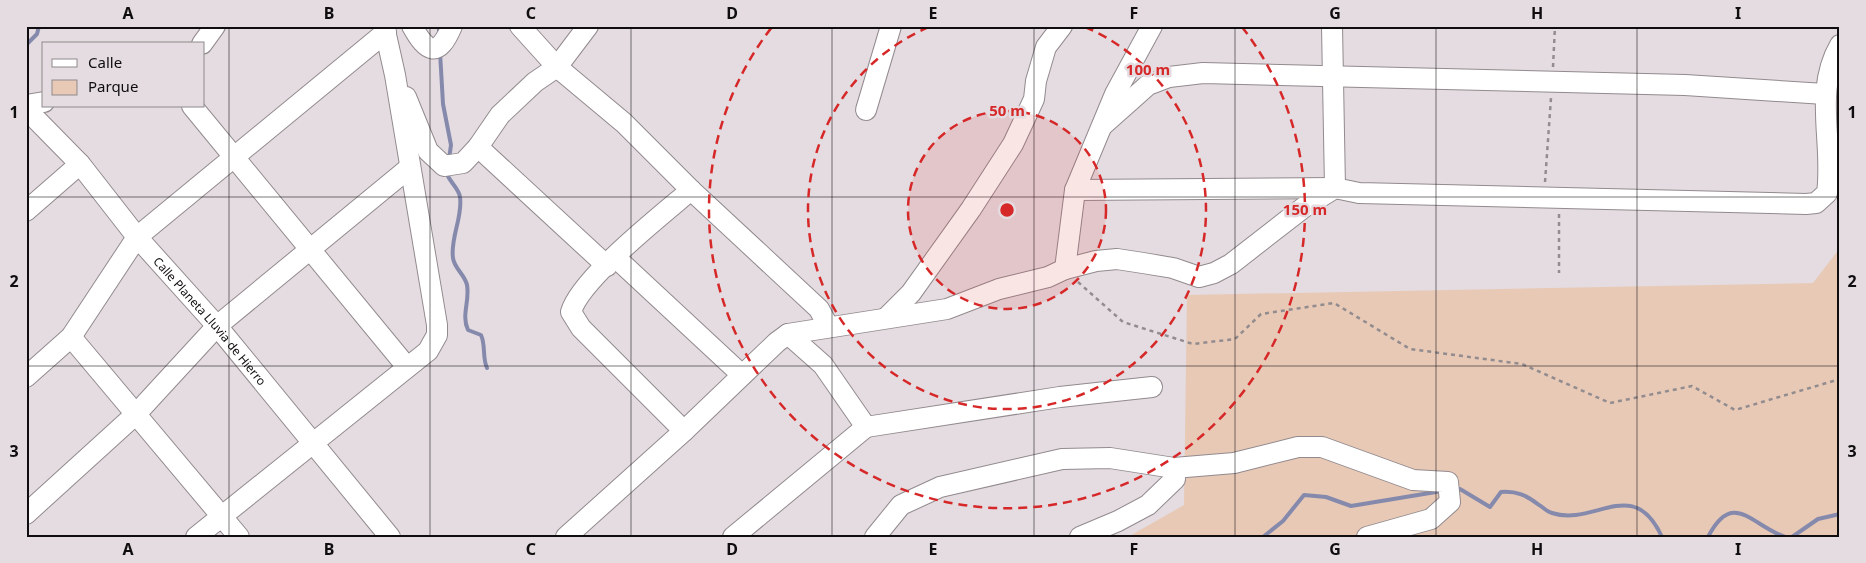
<svg xmlns="http://www.w3.org/2000/svg" width="1866" height="563" font-family="'Noto Sans',sans-serif">
	<style>
		.green { fill: #e8c9b6 }
		.lines { fill: none; stroke-linecap: round; stroke-linejoin: round }
		.stream { stroke: #858aad; stroke-width: 4 }
		.minor-casing { stroke: #928a8e; stroke-width: 22 }
		.path { stroke: #928c8f; stroke-width: 2.5; stroke-dasharray: 4 4; stroke-linecap: butt }
		.minor { stroke: #fff; stroke-width: 20 }
		.grid { fill: none; stroke: #100d0f; stroke-width: 1; stroke-opacity: 0.55 }
		.ring { fill: none; stroke: #d62828; stroke-width: 2.5; stroke-dasharray: 9 6 }
		.labels { text-anchor: middle; dominant-baseline: central; stroke-width: 5; stroke-linejoin: round; paint-order: stroke }
		.street-label { font-size: 12px; fill: #100d0f; stroke: #e4dce0 }
		.centre { fill: #d62828; stroke: #e4dce0; stroke-width: 2.5 }
		.ring-label { font-size: 15px; text-anchor: middle; font-weight: bold; fill: #d62828; stroke: #e4dce0; stroke-width: 5; stroke-linejoin: round; paint-order: stroke }
		.neatline { fill: none; stroke: #100d0f; stroke-width: 2 }
		.grid-label { font-size: 16px; text-anchor: middle; font-weight: bold; fill: #100d0f }
	</style>
	<rect width="100%" height="100%" fill="#e4dce0"/>
	<!-- green -->
	<path class="green" d="M1840 51V163L1828 96Z
		M1840 248V537H1128L1184 505 1187 295 1813 283Z"/>
	<g class="lines">
		<!-- stream -->
		<path class="stream" d="M439 26V35
			M26 45 37 34 39 26
			M440 52 443 104 451 145 449 159
			M446 171C448 181 459 188 460 197 463 217 450 238 453 258 454 268 465 275 467 285 470 301 461 315 468 330L481 335C486 346 482 357 487 368
			M1454 490 1460 489 1490 507 1501 492C1517 491 1526 495 1539 505 1543 507 1547 512 1552 513 1595 527 1633 474 1662 537
			M1263 537 1283 521 1304 495 1326 497 1351 506 1442 491
			M1708 537C1733 489 1751 525 1785 537
			M1792 537 1818 519 1840 514"/>
		<!-- minor casing -->
		<g class="minor-casing">
			<g id="minor">
				<path d="M412 26C427 53 438 59 452 26"/>
				<path d="M520 26 557 67 624 123 691 190 819 309 828 326"/>
				<path d="M1332 26 1335 188"/>
				<path d="M202 44 215 26"/>
				<path d="M406 97 428 151 444 166 463 163 478 147 500 115 535 82 557 67 588 26"/>
				<path d="M26 105 44 102"/>
				<path d="M192 106 407 367"/>
				<path id="s1" d="M26 109 80 164 137 237 217 326 390 537"/>
				<path d="M866 110 891 26"/>
				<path d="M1103 125 1148 85 1169 77 1203 73 1685 85 1825 94"/>
				<path d="M478 147 607 266"/>
				<path d="M1075 190 1335 188 1359 193 1806 204 1816 203 1827 193C1834 143 1813 91 1840 45"/>
				<path d="M26 211 80 164"/>
				<path d="M615 257 742 375"/>
				<path d="M1065 269 1075 190 1115 94 1152 26"/>
				<path d="M887 317 911 293 971 209 1013 144 1034 99 1036 81 1046 47 1062 26"/>
				<path d="M71 337 239 537"/>
				<path d="M26 377 71 337 137 237 386 32"/>
				<path d="M866 427 1060 397 1152 387"/>
				<path d="M684 431 581 328 571 312C580 279 663 214 691 190"/>
				<path d="M26 514 136 414 217 326 409 168"/>
				<path d="M196 537 428 351 437 335V325L395 75 384 26"/>
				<path d="M566 537 684 431 777 342 788 334 947 309 999 289 1048 277 1065 269 1096 261 1117 259 1143 263 1173 268 1199 277 1214 273 1231 264 1303 208 1335 188"/>
				<path d="M733 537 866 427 823 365 788 334"/>
				<path d="M875 537 901 505 940 487 1062 459 1110 458 1174 468 1234 463 1298 447H1322L1413 480 1448 482 1450 502 1431 519 1367 537"/>
				<path d="M1080 537 1118 521 1148 505 1175 479 1174 468"/>
			</g>
		</g>
		<!-- path -->
		<path class="path" d="M1553 67 1555 26
			M1545 182 1551 98
			M1559 214V273
			M1078 282 1123 322 1193 344 1235 339 1261 314 1334 303 1410 349 1522 364 1610 403 1692 386 1735 410 1840 379"/>
		<!-- minor -->
		<use href="#minor" class="minor"/>
	</g>
	<!-- grid -->
	<path class="grid" d="M229 26V537M430 26V537M631 26V537M832 26V537M1034 26V537M1235 26V537M1436 26V537M1637 26V537M26 197H1840M26 366H1840"/>
	<!-- distance rings -->
	<circle cx="1007" cy="210" r="99" fill="#d62828" fill-opacity=".12"/>
	<g class="ring">
		<circle cx="1007" cy="210" r="99"/>
		<path d="M1085 27A199 199 0 1 1 929 27"/>
		<path d="M1242 27A298 298 0 1 1 772 27"/>
	</g>
	<g class="labels">
		<!-- street labels -->
		<g class="street-label">
			<text stroke="none"><textPath href="#s1" startOffset="281">Calle Planeta Lluvia de Hierro</textPath></text>
		</g>
	</g>
	<circle cx="1007" cy="210" r="8" class="centre"/>
	<g class="ring-label">
		<text x="1148" y="75">100 m</text>
		<text x="1007" y="116">50 m</text>
		<text x="1305" y="215">150 m</text>
	</g>
	<!-- border -->
	<rect width="1866" height="563" fill="none" stroke="#e4dce0" stroke-width="55"/>
	<!-- legend -->
	<rect x="42" y="42" width="162" height="65" fill="#e4dce0" stroke="#8f898c"/>
	<rect x="52" y="59" width="25" height="8" fill="#ffffff" stroke="#8f898c"/>
	<text x="88" y="68" font-size="15" fill="#100d0f">Calle</text>
	<rect x="52" y="80" width="25" height="15" fill="#e8c9b6" stroke="#8f898c"/>
	<text x="88" y="92" font-size="15" fill="#100d0f">Parque</text>
	<rect x="28" y="28" width="1810" height="508" class="neatline"/>
	<g class="grid-label">
		<text x="128" y="19">A</text>
		<text x="329" y="19">B</text>
		<text x="531" y="19">C</text>
		<text x="732" y="19">D</text>
		<text x="933" y="19">E</text>
		<text x="1134" y="19">F</text>
		<text x="1335" y="19">G</text>
		<text x="1537" y="19">H</text>
		<text x="1738" y="19">I</text>
		<text x="14" y="118">1</text>
		<text x="1852" y="118">1</text>
		<text x="14" y="287">2</text>
		<text x="1852" y="287">2</text>
		<text x="14" y="457">3</text>
		<text x="1852" y="457">3</text>
		<text x="128" y="555">A</text>
		<text x="329" y="555">B</text>
		<text x="531" y="555">C</text>
		<text x="732" y="555">D</text>
		<text x="933" y="555">E</text>
		<text x="1134" y="555">F</text>
		<text x="1335" y="555">G</text>
		<text x="1537" y="555">H</text>
		<text x="1738" y="555">I</text>
	</g>
</svg>
